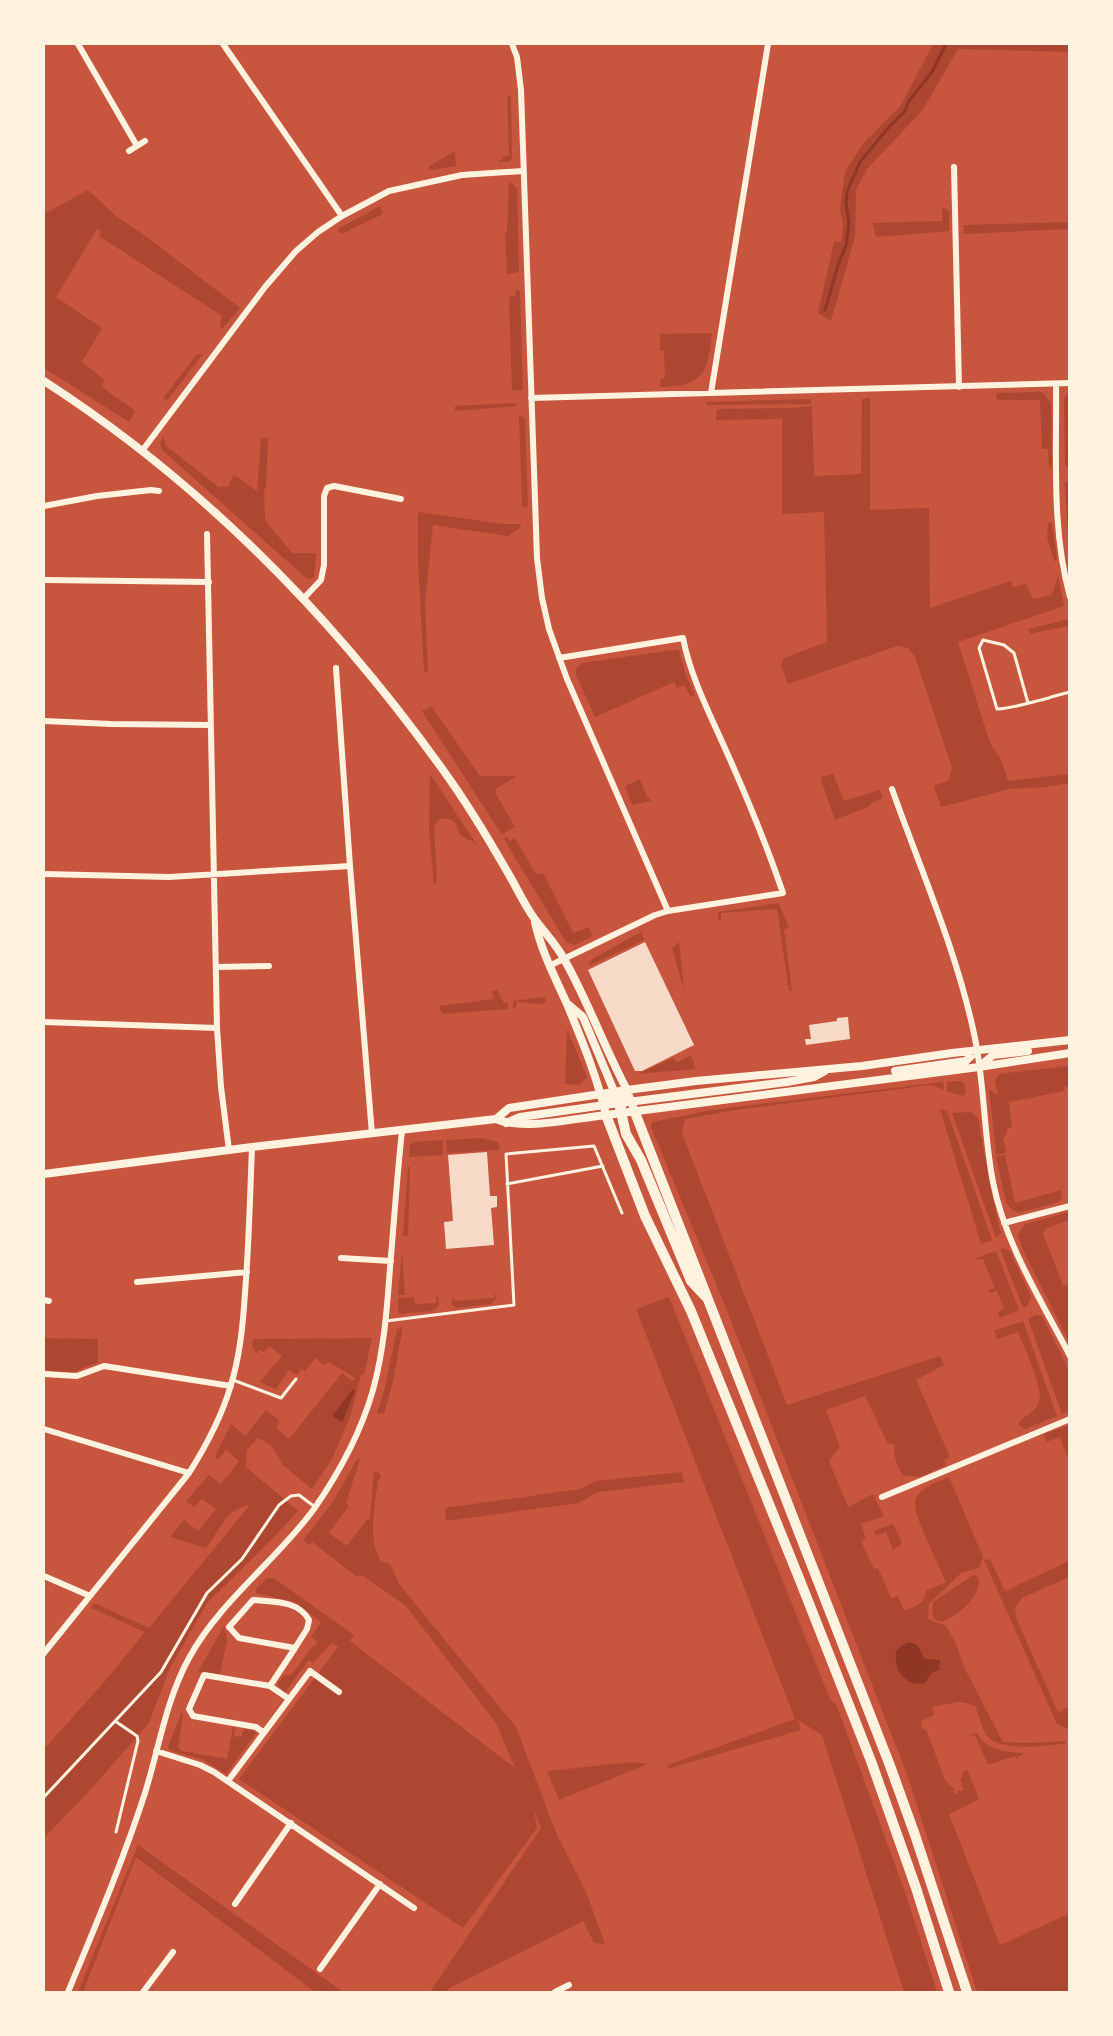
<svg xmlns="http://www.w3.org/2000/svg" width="1113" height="2036" font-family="Montserrat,sans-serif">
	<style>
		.green { fill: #ae4732 }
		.water { fill: #8f3625 }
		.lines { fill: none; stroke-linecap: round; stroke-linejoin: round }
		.stream { stroke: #8f3625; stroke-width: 3 }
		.building { fill: #f7dbc8 }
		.service { stroke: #fff3e0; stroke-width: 3 }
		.minor { stroke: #fff3e0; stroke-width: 6 }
		.tertiary { stroke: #fff3e0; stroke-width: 8 }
		.secondary { stroke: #fff3e0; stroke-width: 8 }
		.trunk { stroke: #fff3e0; stroke-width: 10 }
	</style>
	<rect width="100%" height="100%" fill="#c8553d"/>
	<!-- green -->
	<path class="green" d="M933 44H1069V52L958 49 922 111 867 169 856 190 855 237 831 321 818 313 834 242H842L843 224 840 209 845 171 866 140 900 107Z
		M507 96H511L512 159 508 162H498L499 160 503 159V156L509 155Z
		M455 151 456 166 429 170V166Z
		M509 181 517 188 519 272 507 274 505 234 507 231Z
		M88 190 116 216 148 238 240 308 222 329 220 324 222 316 99 236 101 231 97 229 56 297 102 328 82 362 105 380 102 387 135 411 129 422 44 368V214Z
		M380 206 383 214 341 234 338 229Z
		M942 207 949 211V231L876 237 873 223 942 221Z
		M1069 222V229L964 234 963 225Z
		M515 290 520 291 523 390 512 391 509 297 516 296Z
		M712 333C708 374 703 386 660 387V380L665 377 664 351 660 350V334Z
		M197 354H203L167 401 163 398Z
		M1042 392 1051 403 1052 467H1049L1048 449H1042L1040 400H997L996 393Z
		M1069 394 1070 467H1068L1065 464 1064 398Z
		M870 398V510L929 508 930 608 1011 581 1013 587 1026 584 1033 599 1052 595 1058 575 1064 606 958 642 990 743 1002 761 1008 781 1069 774V783L1045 787 1010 789 941 807 934 786 948 781 952 768 915 657 908 648 897 646 788 684 781 666 784 658 827 642 824 512 782 514V419L716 420 717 409 791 408 812 406 814 476 861 474 862 399Z
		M811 399V404L707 405 706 402Z
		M516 403 517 406 455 411V406Z
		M519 415 525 418 528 507H522Z
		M163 436 166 446 219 487 229 486 230 482 234 475 257 491 261 438H268L266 488 264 490 265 520 292 553H316L314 577 310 579 305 577 162 450 160 444Z
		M1065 482H1069V553Z
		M418 512 503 524H521L520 528 508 536 433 525 425 602 428 672H424L418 563Z
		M1048 523H1052L1057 559 1055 562 1047 538Z
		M1069 619V635L1067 626 1030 634 1028 629Z
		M673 650H679L686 676 695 695 691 697 684 685 677 688 674 682 595 717 576 675V669L582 663Z
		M431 706 480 776H517L497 788 495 792 515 827 502 835 422 711Z
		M430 774 479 848 472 840 469 841 460 834 455 822 446 818 438 820 434 827 437 882 434 884 429 831Z
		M833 774 844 801 879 790 883 798 870 804V806L835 820 820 777Z
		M640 779 647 797 652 801 632 805 625 786Z
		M507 836 510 841 515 838 536 874 543 873 573 933 589 927 593 936 575 945 566 942 504 839Z
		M779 903 789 928 784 929 792 991H789L777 909 721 913V920H718V912Z
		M641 932 644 940 589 966 590 962 594 958Z
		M679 942 684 990 672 948Z
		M497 990 504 1003H508V1009L442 1014 439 1006 494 999 492 991Z
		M545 997 546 1002 540 1004 517 1002 516 1009 513 1008V1001Z
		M567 1029 587 1077 579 1085 565 1084Z
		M691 1055 696 1069 637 1074 673 1058 677 1063Z
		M1069 1066V1086L1064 1087 1065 1091 1009 1102 1012 1127 1007 1129 1006 1136 1003 1138 1006 1153 996 1155 989 1089 998 1095 995 1081 999 1074Z
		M960 1081 964 1083 966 1093 962 1096 947 1091V1082Z
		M943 1082 944 1090 931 1085 742 1109 685 1119 682 1133 787 1405 940 1356 944 1365 916 1380 950 1457 944 1460 946 1465 920 1477 904 1476C896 1467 894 1456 894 1444H888L865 1396 826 1410 840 1447 829 1461 848 1507 873 1494 884 1516 861 1524 866 1539 861 1541 874 1569 878 1568 891 1598 898 1596 904 1611C915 1607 925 1604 926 1591L946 1582C940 1567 912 1514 915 1501 917 1489 939 1481 949 1477L983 1557 979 1568 961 1573 929 1604 928 1619 946 1626 956 1644 965 1669 1003 1742C1025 1744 1045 1742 1066 1741V1743C1048 1746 1000 1752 987 1736 981 1729 979 1714 975 1705L972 1706 970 1704 959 1702 932 1707 934 1715 922 1720 921 1725 924 1730 926 1729 945 1780 954 1789 953 1793 957 1794 958 1790 962 1791 964 1788 961 1786 962 1782 960 1781 964 1771 967 1770 978 1796V1800L949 1814 1000 1945 1069 1914V1992H977L908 1777 726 1308 651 1127 652 1122 711 1110Z
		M940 1109 947 1111 992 1240 981 1244Z
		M971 1112 978 1118 992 1196 1001 1233 996 1238 952 1113Z
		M479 1138 498 1142 500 1150 447 1153 446 1140Z
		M443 1140V1155L409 1157 410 1145 414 1142Z
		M1005 1155 1015 1203 1061 1190 1062 1197 1059 1202 1018 1213 1009 1207 1006 1202 996 1157Z
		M408 1167H410L408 1236H403Z
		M1069 1212V1220L1046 1228 1043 1233 1063 1286 1069 1284V1342L1023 1250 1018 1235 1025 1224Z
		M1003 1248 1010 1251 1031 1297 1028 1305 1023 1308 1000 1249Z
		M996 1251 1019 1310 1000 1318 998 1312 1004 1309 997 1291 990 1293 989 1290 995 1288 983 1259 977 1260 976 1258Z
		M402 1252 405 1295H398Z
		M494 1291 496 1299 491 1304 456 1308 452 1304 453 1294 454 1301 494 1298Z
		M436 1295H438L439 1305 434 1311 398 1314V1298L414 1297 415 1304 436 1303Z
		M669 1297 830 1699 837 1706 906 1895 937 1992H904L822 1735 798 1720 801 1730 667 1769 668 1765 795 1719 636 1309Z
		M1036 1315 1042 1316 1069 1370V1412L1062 1414 1028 1319Z
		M1023 1321 1057 1416 1025 1429 1019 1426V1422C1025 1416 1036 1411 1039 1402 1044 1387 1024 1348 1018 1332L997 1339 994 1331Z
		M403 1326 394 1377 384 1414 377 1413 384 1391 397 1330Z
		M44 1338 98 1339V1362L72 1373 44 1370Z
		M372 1338 364 1375H361L350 1417 332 1459 312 1489 283 1465 271 1445 258 1438 247 1450 246 1467 298 1511 276 1535 207 1603 169 1670 149 1723 93 1787 44 1838V1749L105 1681 145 1632 91 1608 94 1603 149 1628 249 1506 246 1505 229 1514 206 1548 170 1537 184 1520 198 1531 216 1509 202 1499 194 1507 186 1501 209 1475 221 1484 239 1461 226 1450 218 1460 215 1456 231 1424 245 1436 266 1410 279 1420 277 1429 289 1439 342 1373 352 1381 355 1378 329 1362 324 1365 316 1358 305 1371 301 1369 297 1375 289 1370 276 1389 260 1382 282 1356 269 1346 264 1352 259 1350 257 1354 252 1347 253 1339Z
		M1069 1425H1070L1069 1462 1060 1437 1046 1442 1044 1434Z
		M357 1459H360L346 1503 349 1506 329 1533 347 1546 367 1519H370L374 1471 379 1473 381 1478 378 1480C375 1506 367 1539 381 1561L390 1564 399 1584 516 1727 557 1835 586 1892 605 1944 594 1943 583 1921 451 1987 446 1992H430L541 1828 534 1810 537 1828 463 1928 239 1779 338 1647 332 1643 313 1663 309 1660 285 1692 279 1687 278 1683 284 1676 292 1674 313 1646H315L317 1642 311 1637 321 1622 295 1602 256 1593V1589L267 1578 275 1579 354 1635 350 1641 515 1768 496 1723 406 1606 362 1575 357 1577 312 1542 309 1545 303 1540 333 1502Z
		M682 1472 684 1482 598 1492 579 1503 446 1521 445 1508 580 1489 596 1481Z
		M893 1524 902 1543 893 1550 886 1532 876 1535 874 1531Z
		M990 1559 1005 1591 1069 1561V1577L1022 1598 1015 1607 1016 1618 1058 1712 1066 1708 1069 1709V1729L1057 1724 984 1560Z
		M973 1575 977 1576 979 1583C976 1601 958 1615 942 1622L934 1619 932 1612 933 1602Z
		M224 1626 227 1640 220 1674 198 1672Z
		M182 1711 183 1715 178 1747 182 1751 227 1759 233 1727H235L234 1736 241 1737 244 1729 253 1730 256 1733 226 1774 201 1759 171 1751 168 1747Z
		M977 1733C986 1751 1008 1752 1025 1753L1016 1759 1015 1756 988 1765 975 1735 969 1736 971 1734Z
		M632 1762 648 1764 559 1800 547 1771Z
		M138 1845 343 1992H315L136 1857 83 1992H78Z"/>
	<!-- water -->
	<path class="water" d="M353 1389 355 1391 342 1422 332 1416Z
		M909 1642 917 1645 925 1659 940 1660 939 1670 931 1673 925 1683C906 1688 893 1669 896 1652L902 1645Z"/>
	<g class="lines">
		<!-- stream -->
		<path class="stream" d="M825 310 839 262 846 246 849 224 846 204 847 192 860 162 889 127 905 111 909 101 932 72 946 44"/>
	</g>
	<!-- building -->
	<path class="building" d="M645 942 694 1045 642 1071H635L588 970Z
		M848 1017 850 1039 806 1045 805 1039H811L809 1025 837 1021V1018Z
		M487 1152 490 1196H497V1207L491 1208 494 1245 446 1249 444 1222 453 1221 448 1155Z"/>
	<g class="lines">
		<!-- service -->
		<path class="service" d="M1028 703 1014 653 1004 645 983 640 979 648 997 709C1014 708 1032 702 1049 698L1051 697 1070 692
			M507 1184 603 1166
			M386 1321 514 1305 506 1154 594 1146 622 1213
			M233 1380 281 1398 296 1379
			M115 1721 137 1736 138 1741 116 1832
			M44 1797 161 1672 207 1593 242 1559 279 1505 291 1496 299 1495 315 1507"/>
		<!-- minor -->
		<path class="minor" d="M78 44 137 146
			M223 44 342 216
			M512 44 517 57 521 90 537 558 542 598 549 629 567 679 668 911
			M129 151 145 141
			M954 167 959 387
			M1056 384C1057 454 1051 528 1070 597
			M711 393 768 44
			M531 398 1070 383
			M142 451 265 287 296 251 318 232 342 216 389 191 462 175 523 171
			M44 506 97 496 151 490 159 491
			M207 534 217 1028 221 1087 229 1150
			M44 580 209 582
			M304 598 321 580 324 565V496L327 488 334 486 401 499
			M336 668 350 866 372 1134
			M44 721 111 724 211 725
			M892 789C920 868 955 947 973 1029 985 1079 983 1132 993 1182 1005 1244 1041 1300 1070 1356
			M44 874 169 877 350 866
			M549 966 655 915 668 911 783 893C767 846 748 800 728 755 711 716 691 679 683 638L559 658
			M216 967 269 966
			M44 1022 217 1028
			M1004 1223 1070 1206
			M341 1258 391 1261
			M137 1282 247 1272
			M44 1300 49 1301
			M44 1374 77 1376 104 1366 231 1386
			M44 1429 189 1473
			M882 1497 1070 1419
			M44 1576 90 1596
			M44 1653 189 1473C206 1446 221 1418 230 1388 240 1357 243 1324 245 1293 249 1244 250 1196 252 1147
			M270 1686 295 1648 239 1638 229 1627 253 1600C273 1602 298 1600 309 1620L307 1629 295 1648
			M264 1733 256 1727 193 1716 189 1709 204 1675 270 1686 289 1699
			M156 1751 200 1765 214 1772 414 1908
			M228 1781 310 1671 339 1692
			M235 1904 291 1823
			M320 1969 380 1884
			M68 1992C95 1927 123 1861 145 1793 159 1748 166 1700 189 1658 220 1601 276 1561 314 1509 339 1473 361 1432 373 1390 384 1350 387 1309 390 1268 394 1222 397 1176 402 1131
			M143 1992 173 1952
			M555 1992 569 1985"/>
		<!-- tertiary -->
		<path class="tertiary" d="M496 1119 509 1108 627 1090
			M506 1123 520 1117 619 1103 627 1090
			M44 1174 252 1147 496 1119C523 1131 576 1118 606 1115"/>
		<!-- secondary -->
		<path class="secondary" d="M44 381C202 483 334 618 443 770 467 803 488 838 508 873 517 888 524 904 534 918 544 932 556 944 564 959 588 1001 604 1047 627 1090L634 1110
			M535 922C541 951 555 977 567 1004 582 1040 597 1077 606 1115
			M569 1005 583 1017 619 1103 623 1105
			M979 1067 993 1055 1028 1051
			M895 1071 966 1061 976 1051
			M627 1090 696 1081 862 1066 952 1053 1070 1040
			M628 1102 787 1082 814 1077 825 1071
			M606 1115 979 1067 1070 1053"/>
		<!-- trunk -->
		<path class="trunk" d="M600 1094 619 1103 626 1134 641 1160 691 1281 706 1297
			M634 1110 889 1763 915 1835 967 1992
			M606 1115 645 1216 691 1311 801 1583 871 1761 916 1888 949 1992"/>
	</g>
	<!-- border -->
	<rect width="1113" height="2036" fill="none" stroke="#fff3e0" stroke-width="90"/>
</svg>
